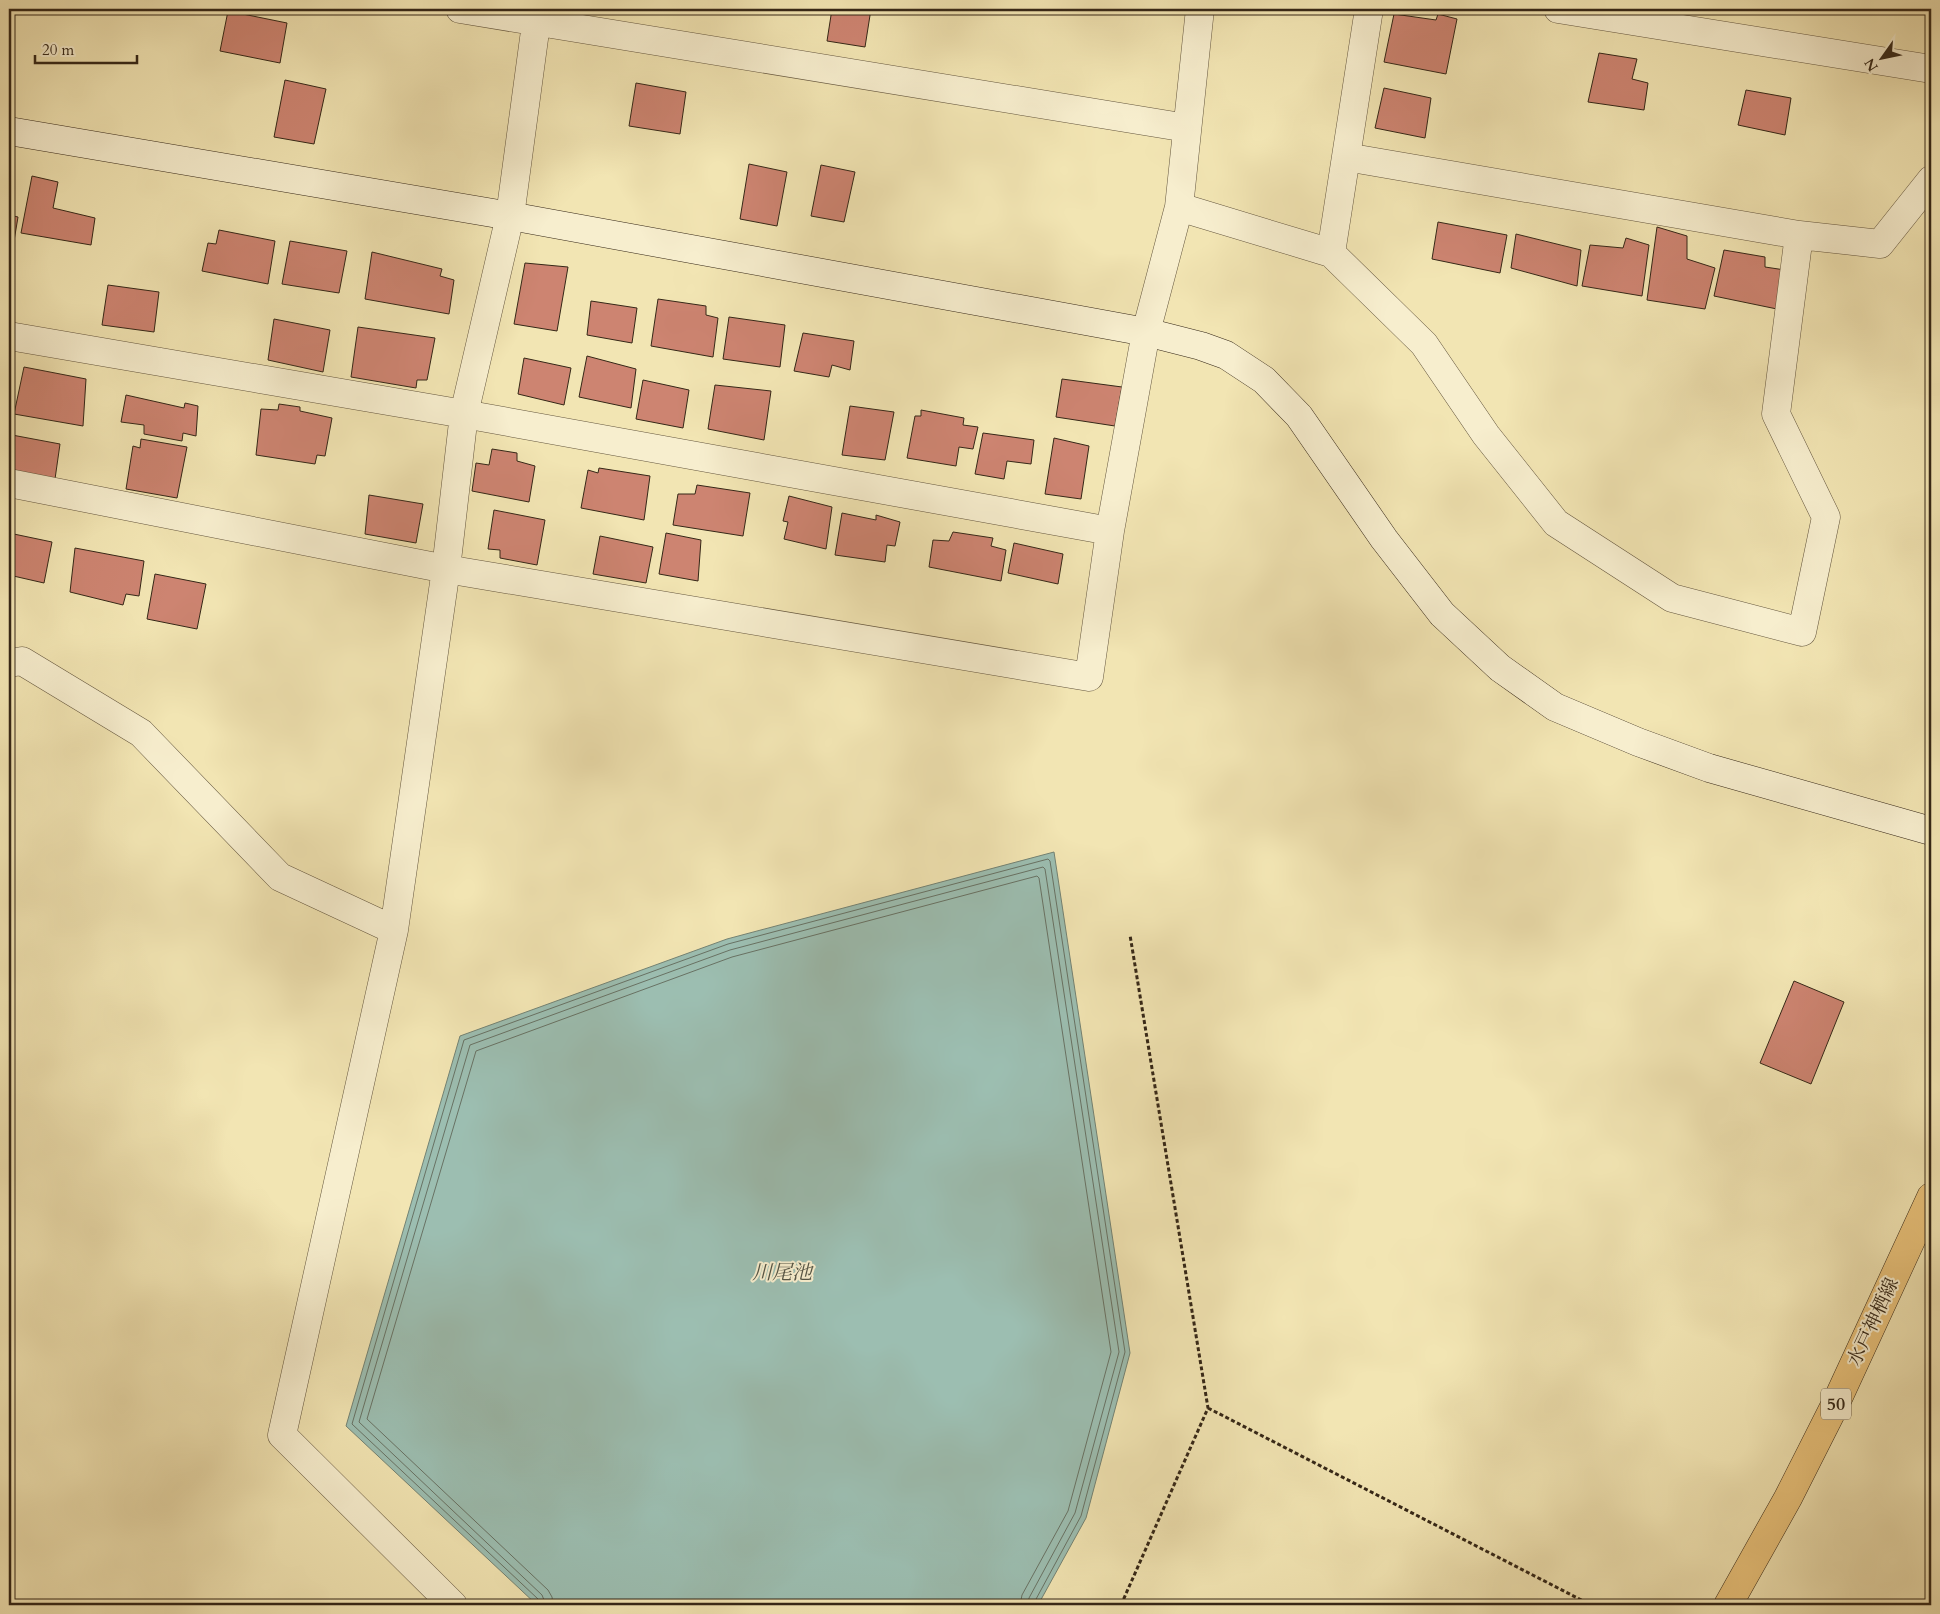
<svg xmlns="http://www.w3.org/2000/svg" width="1940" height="1614" font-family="Cardo,'Noto Serif JP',serif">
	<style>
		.water { fill: #9cbeb1; stroke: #738273 }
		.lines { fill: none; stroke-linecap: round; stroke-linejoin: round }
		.shore { stroke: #687264; stroke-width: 1 }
		.building { fill: #cd8471; stroke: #352717 }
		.street-casing { stroke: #64563e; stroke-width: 29 }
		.secondary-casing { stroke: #352717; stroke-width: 29 }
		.primary-casing { stroke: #352717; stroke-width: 29 }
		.path { stroke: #352717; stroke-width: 3; stroke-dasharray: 4 2.5; stroke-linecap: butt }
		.street { stroke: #f7eece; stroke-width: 28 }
		.secondary { stroke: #f7eece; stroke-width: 28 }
		.primary { stroke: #e9c27a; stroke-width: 28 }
		.labels { text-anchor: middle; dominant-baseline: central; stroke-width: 4; stroke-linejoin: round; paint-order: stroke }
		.shield { fill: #f7eece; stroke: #6f634e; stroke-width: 1 }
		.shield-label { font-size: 18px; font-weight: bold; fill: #352717 }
		.street-label { font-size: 19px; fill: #352717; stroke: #f7eece }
		.water-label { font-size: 20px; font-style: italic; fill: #545445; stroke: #f7eece }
	</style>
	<rect width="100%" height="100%" fill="#f2e5b3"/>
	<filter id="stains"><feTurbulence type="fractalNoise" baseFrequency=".004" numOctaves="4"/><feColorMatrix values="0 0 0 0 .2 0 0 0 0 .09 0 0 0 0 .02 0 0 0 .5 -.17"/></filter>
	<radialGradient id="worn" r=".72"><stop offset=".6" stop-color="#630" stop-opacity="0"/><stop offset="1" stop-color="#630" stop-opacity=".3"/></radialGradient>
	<!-- water -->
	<path class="water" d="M1054 852 1130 1353 1086 1518 1038 1605H537L346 1426 460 1036 727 939Z"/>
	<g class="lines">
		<!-- shore -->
		<path class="shore" d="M539 1605 538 1599 352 1424 464 1040 728 944 1048 859 1050 861 1125 1352 1081 1516 1035 1601 1034 1605
			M546 1605 542 1595 359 1422 470 1045 730 950 1043 867 1045 869 1119 1352 1075 1513 1029 1598 1028 1605
			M553 1605 552 1597 548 1590 367 1419 476 1051 732 957 1037 876 1039 878 1111 1352 1068 1511 1022 1595 1020 1605"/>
	</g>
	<!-- building -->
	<path class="building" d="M832 9H871L865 47 827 41Z
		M228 11 287 23 280 63 220 51Z
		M1394 14 1436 20 1438 14 1457 19 1446 74 1384 62Z
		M1599 53 1637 59 1632 79 1648 83 1644 110 1588 102Z
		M285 80 326 89 314 144 274 137Z
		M636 83 686 92 680 134 629 126Z
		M1384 88 1431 98 1425 138 1375 128Z
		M1746 90 1791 98 1785 135 1738 125Z
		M749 164 787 172 777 226 740 219Z
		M821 165 855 172 844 222 811 216Z
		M32 176 58 182 53 208 95 218 91 245 21 233Z
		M9 215 18 217 14 241 9 240Z
		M1438 222 1507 235 1500 273 1432 259Z
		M1657 227 1687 236V259L1715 268 1705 309 1647 300Z
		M219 230 275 241 268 284 202 271 208 243 216 244Z
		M1516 234 1581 250 1577 286 1511 268Z
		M1626 238 1649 245 1642 296 1582 286 1590 245 1623 248Z
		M290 241 347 251 339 293 282 284Z
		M1724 250 1765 257V267L1785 270 1777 309 1714 296Z
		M372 252 442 269 440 276 454 280 449 314 365 299Z
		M525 263 568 267 557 331 514 324Z
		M108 285 159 292 154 332 102 325Z
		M658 299 706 306V315L718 318 713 357 651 346Z
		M591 301 637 308 632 343 587 335Z
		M729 317 785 325 780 367 723 359Z
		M274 319 330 330 323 372 268 360Z
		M358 327 435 338 427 380H417L416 388 351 377Z
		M803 333 854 341 850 370 832 365 829 377 794 371Z
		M587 356 636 369 631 408 579 397Z
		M524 358 571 368 564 405 518 394Z
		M24 367 86 379 83 426 14 414Z
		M1062 379 1122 387 1115 426 1056 417Z
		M643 380 689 390 683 428 636 419Z
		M715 385 771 391 764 440 708 429Z
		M126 395 184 408 185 403 198 406 196 436 183 433 182 441 144 434V425L121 422Z
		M279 404 300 407V411L332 418 325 456 317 455 315 464 256 455 261 409 278 410Z
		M850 406 894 412 885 460 842 455Z
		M921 410 964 418 963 425 978 427 973 449 959 447 956 466 907 458 915 416H921Z
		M983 433 1034 440 1031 464 1007 461 1004 479 975 474Z
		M12 435 60 444 55 479 9 470V453Z
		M1054 438 1089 446 1081 499 1045 494Z
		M141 439 187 447 177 498 126 489 133 446 140 448Z
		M492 449 517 453V461L535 466 529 502 472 491 476 463 489 465Z
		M599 468 650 476 644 520 581 508 588 470 598 473Z
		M697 485 750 493 743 536 673 525 678 494H695Z
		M369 495 423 504 416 543 365 534Z
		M789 496 832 507 826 549 784 539 788 522 783 521Z
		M494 510 545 520 537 565 500 558V550L488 549Z
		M842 513 876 520V515L900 522 895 546 887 545 885 562 835 555Z
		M953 532 993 538 991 546 1006 550 1001 581 929 567 933 540 949 541Z
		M9 533 52 542 44 583 9 575Z
		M666 533 701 540 698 581 659 574Z
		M600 536 653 547 646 583 593 574Z
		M1014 543 1063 554 1058 584 1008 573Z
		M75 548 144 561 139 596 126 594 123 605 70 592Z
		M155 574 206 584 197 629 147 619Z
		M1794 981 1844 1002 1811 1084 1760 1063Z"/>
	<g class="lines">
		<!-- street casing -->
		<g class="street-casing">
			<path id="street" d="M460 9 1187 128
				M1558 9 1931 69
				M1346 157 1799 235
				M1179 207 1331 253 1424 344 1486 435 1556 523 1672 598 1802 632 1826 517 1776 414 1799 235 1880 244 1931 180
				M1331 253 1369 9
				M9 336 464 414 1110 531
				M9 483 446 569 1089 677 1110 531 1146 332 1179 207 1200 9
				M9 663 22 661 141 733 280 877 394 930
				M453 1605 282 1435 394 930 446 569 464 414 510 216 538 9"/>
		</g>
		<!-- secondary casing -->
		<g class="secondary-casing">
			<path id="secondary" d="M9 131 510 216 1146 332 1201 346 1226 355 1264 380 1299 416 1384 539 1442 614 1500 668 1555 707 1638 742 1709 768 1931 831"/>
		</g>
		<!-- primary casing -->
		<g class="primary-casing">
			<path id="primary" d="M1728 1605 1788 1498 1835 1405 1931 1197"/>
		</g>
		<!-- path -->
		<path class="path" d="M1208 1408 1591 1605
			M1121 1605 1208 1408 1130 935"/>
		<!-- street -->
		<use href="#street" class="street"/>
		<!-- secondary -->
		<use href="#secondary" class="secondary"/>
		<!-- primary -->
		<use href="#primary" class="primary"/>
	</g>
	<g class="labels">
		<!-- shield labels -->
		<rect class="shield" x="1821" y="1388.5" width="30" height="31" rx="4"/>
		<g class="shield-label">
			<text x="1836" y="1404">50</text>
		</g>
		<!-- street labels -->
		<g class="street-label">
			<text transform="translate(1873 1322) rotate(-65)">水戸神栖線</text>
		</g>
		<!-- water labels -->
		<g class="water-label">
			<text x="782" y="1272">川尾池</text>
		</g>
	</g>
	<!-- margin -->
	<rect width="1940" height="1614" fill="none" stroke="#f2e5b3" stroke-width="30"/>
	<rect x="10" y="10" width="1920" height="1594" fill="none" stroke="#352717" stroke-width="2.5"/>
	<rect x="15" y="15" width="1910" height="1584" fill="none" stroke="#352717"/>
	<!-- north arrow -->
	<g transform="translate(1882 58) rotate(237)" stroke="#f7eece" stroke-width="4" paint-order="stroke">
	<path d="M0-4L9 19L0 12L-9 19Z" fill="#352717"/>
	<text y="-8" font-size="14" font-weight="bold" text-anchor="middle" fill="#352717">N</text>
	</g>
	<!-- scale -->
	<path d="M35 55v8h102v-8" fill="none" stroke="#352717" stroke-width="2.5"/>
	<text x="42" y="55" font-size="15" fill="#352717" stroke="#f7eece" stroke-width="4" paint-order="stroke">20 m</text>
	<rect width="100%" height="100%" filter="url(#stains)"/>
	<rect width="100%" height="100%" fill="url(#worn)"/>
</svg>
